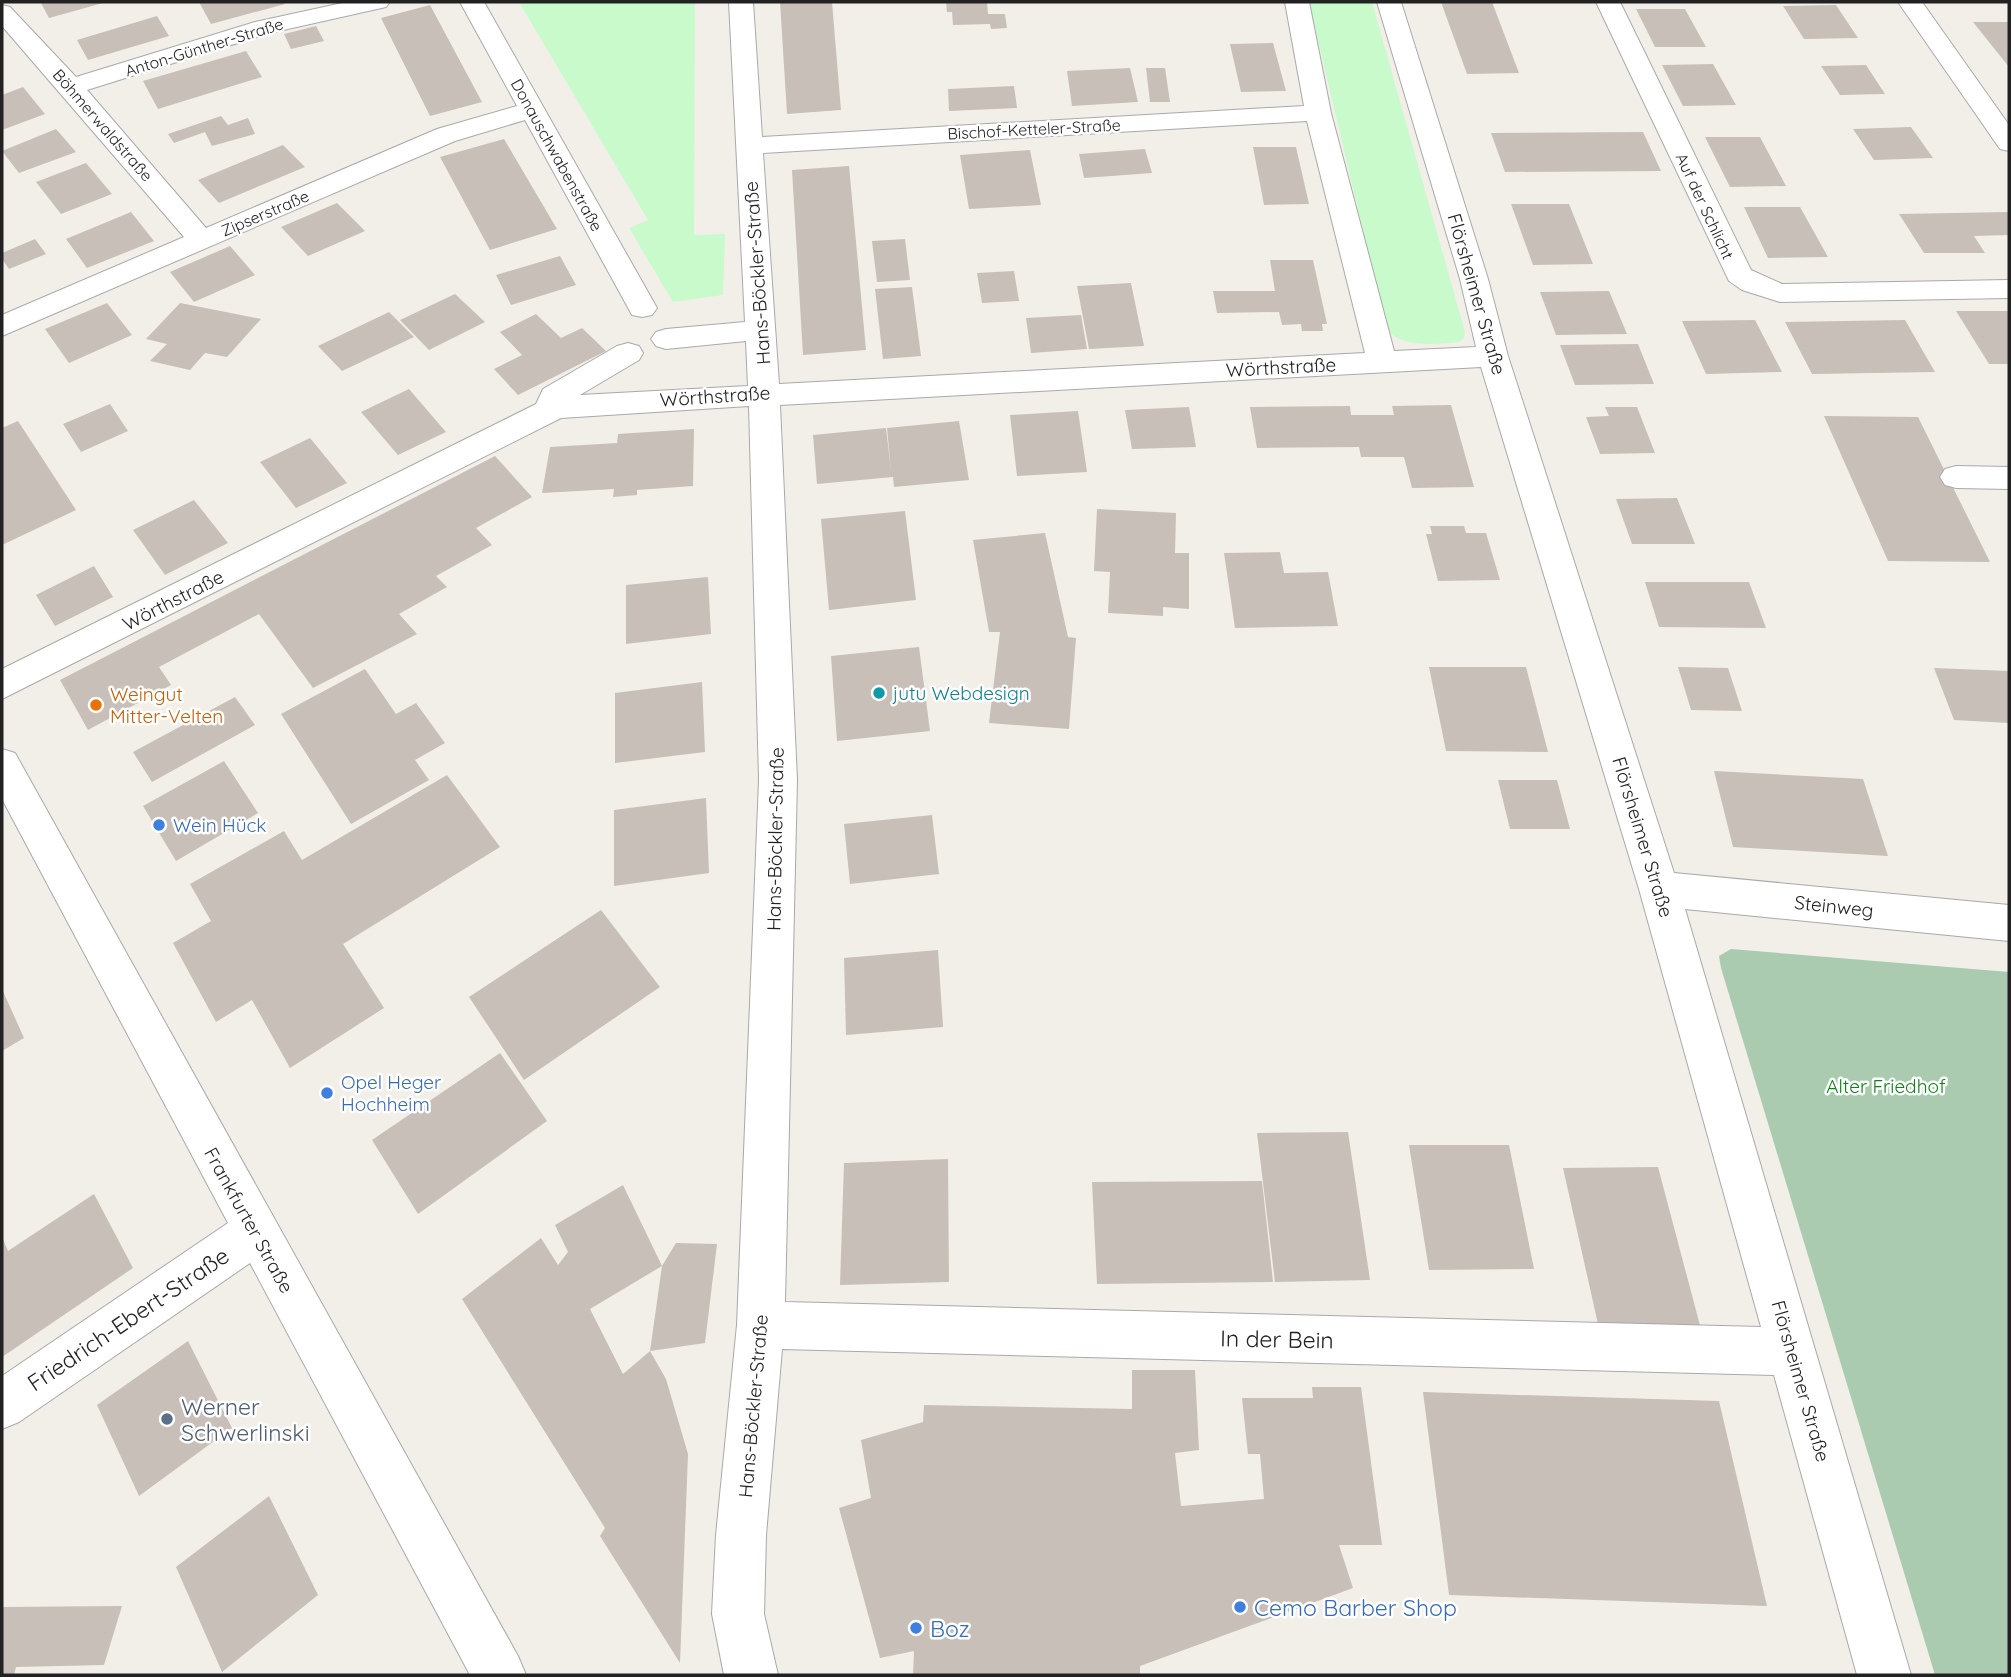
<svg xmlns="http://www.w3.org/2000/svg" width="2011" height="1677" font-family="Quicksand,sans-serif">
	<style>
		.cemetery { fill: #aacbaf }
		.park { fill: #c8facc }
		.building { fill: #c7bfb8 }
		.lines { fill: none; stroke-linecap: round; stroke-linejoin: round }
		.minor-casing { stroke: #a9a9a9; stroke-width: 2 }
		.minor { fill: #fff; fill-rule: evenodd }
		.culture-dot { fill: #0f9aa8; stroke: #fff; stroke-width: 2.5 }
		.food-dot { fill: #e8710a; stroke: #fff; stroke-width: 2.5 }
		.shop-dot { fill: #3f7fe0; stroke: #fff; stroke-width: 2.5 }
		.service-dot { fill: #5c6f8a; stroke: #fff; stroke-width: 2.5 }
		.labels { text-anchor: middle; dominant-baseline: central; stroke-width: 5; stroke-linejoin: round; paint-order: stroke }
		.far-street-label { font-size: 16px; fill: #222; stroke: #fff }
		.street-label { font-size: 19px; fill: #222; stroke: #fff }
		.culture-label { font-size: 19px; fill: #0d838f; stroke: #fff; text-anchor: start }
		.food-label { font-size: 19px; fill: #c56008; stroke: #fff; text-anchor: start }
		.shop-label { font-size: 19px; fill: #366cbe; stroke: #fff; text-anchor: start }
		.park-label { font-size: 19px; fill: #0c8416; stroke: #fff }
		.near-street-label { font-size: 23px; fill: #222; stroke: #fff }
		.near-service-label { font-size: 23px; fill: #4e5e75; stroke: #fff; text-anchor: start }
		.near-shop-label { font-size: 23px; fill: #366cbe; stroke: #fff; text-anchor: start }
	</style>
	<rect width="100%" height="100%" fill="#f2efe9"/>
	<!-- cemetery -->
	<path class="cemetery" d="M1731 949 2009 972V1675H1935L1721 968 1719 956Z"/>
	<!-- park -->
	<path class="park" d="M519 2H695L694 235 725 234 723 295 673 302 629 228 648 220Z
		M1309 2H1372L1465 332 1464 338 1459 342C1435 344 1401 349 1386 328Z"/>
	<!-- building -->
	<path class="building" d="M47 2H103V3L49 18 41 3Z
		M199 2H284L285 4 211 24Z
		M780 2H832L841 110 787 114Z
		M946 2H987L988 14H1005L1007 28 991 29 990 24 953 25 952 12H947Z
		M1441 2H1492L1519 73 1467 74Z
		M430 5 482 102 430 116 381 18Z
		M1836 5 1858 38 1804 39 1783 6Z
		M1636 9H1685L1706 47H1655Z
		M157 16 169 36 88 60 77 40Z
		M1973 22H2009V67Z
		M316 26 324 41 291 49 284 34Z
		M1273 43 1286 91 1241 92 1230 44Z
		M246 51 262 77 158 109 143 81Z
		M1713 64 1736 105 1683 106 1662 65Z
		M1866 65 1885 94 1840 95 1821 66Z
		M1130 68 1138 102 1072 106 1067 71Z
		M1146 68H1165L1170 102H1150Z
		M1014 86 1017 108 949 111 948 89Z
		M23 87 45 114 2 130V95Z
		M221 116 228 125 248 118 255 134 212 146 205 132 174 143 168 134Z
		M1911 127 1933 158 1874 160 1853 129Z
		M56 129 76 152 19 173 2 151Z
		M1643 132 1661 171 1505 172 1491 133Z
		M1705 137H1760L1786 186 1730 187Z
		M504 139 557 229 490 250 440 157Z
		M283 145 305 167 219 203 198 180Z
		M1253 147H1296L1309 204 1264 205Z
		M1145 149 1152 173 1084 178 1079 154Z
		M1030 150 1041 205 969 209 960 155Z
		M86 163 112 194 61 214 36 182Z
		M849 166 866 350 803 355 792 170Z
		M337 203 365 231 308 256 281 227Z
		M1511 204H1569L1593 264 1533 265Z
		M1744 207H1800L1828 257 1768 258Z
		M131 212 154 241 87 268 66 239Z
		M2009 212V235L1974 236 1985 253H1924L1899 214Z
		M35 239 46 254 9 269 2 259V253Z
		M905 239 910 280 877 282 872 241Z
		M230 246 255 275 194 302 170 272Z
		M560 256 576 285 511 305 496 275Z
		M1270 260H1313L1327 324H1322L1323 331H1302L1301 324 1282 325 1279 312 1217 313 1213 291H1275Z
		M1014 271 1019 301 982 303 977 273Z
		M1131 283 1144 346 1089 349 1077 286Z
		M912 287 921 356 883 359 875 289Z
		M1609 291 1627 334 1556 335 1540 292Z
		M455 294 485 322 429 350 400 320Z
		M107 303 132 335 69 363 45 329Z
		M180 303 261 319 227 357 205 353 190 370 150 361 167 344 146 339Z
		M1956 311H2009V364H1989Z
		M389 312 414 337 342 371 318 346Z
		M536 314 561 338 582 328 606 351 518 395 494 369 522 355 500 332Z
		M1081 315 1087 349 1031 353 1026 318Z
		M1755 320 1782 372 1706 374 1682 321Z
		M1905 320 1935 372 1812 374 1785 322Z
		M1638 344 1654 384 1575 385 1560 345Z
		M409 389 446 432 398 455 361 412Z
		M110 404 128 431 81 452 63 424Z
		M1451 405 1474 487 1412 488 1404 457H1361L1359 447 1257 448 1250 407 1350 406 1351 415H1394L1392 406Z
		M1189 407 1196 447 1132 449 1125 410Z
		M1605 407H1637L1655 453 1600 454 1586 417 1609 416Z
		M1078 411 1087 472 1017 476 1010 415Z
		M1824 416 1918 417 1990 562 1888 561Z
		M18 421 76 510 2 545V428Z
		M959 421 969 480 894 487 893 477 817 484 813 435 886 428 891 471 887 428Z
		M694 429 693 486 637 490V495L613 497 614 489 542 493 550 447 617 443 618 434Z
		M310 438 347 483 296 508 260 462Z
		M495 456 532 497 476 528 492 545 436 576 447 587 399 614 417 634 313 688 259 614 159 667 171 685 88 730 60 680Z
		M1677 498 1695 544H1632L1616 499Z
		M194 500 228 543 165 575 133 530Z
		M1097 509 1176 513 1175 553H1189V609L1163 607V616L1108 613 1110 572 1094 571Z
		M905 511 916 600 829 610 821 519Z
		M1430 526H1464L1466 533H1486L1500 580 1438 581 1426 534H1432Z
		M1045 533 1068 637 1076 638 1069 729 989 723 1000 632H989L973 540Z
		M1280 552 1284 573 1328 572 1338 626 1235 628 1224 553Z
		M94 566 113 597 55 626 36 595Z
		M708 577 711 634 626 644V585Z
		M1645 582H1749L1766 628 1659 627Z
		M919 647 930 731 837 741 831 656Z
		M1429 667H1526L1548 752 1446 751Z
		M1678 667 1728 668 1742 711 1691 710Z
		M1934 668 2009 671V723L1954 720Z
		M365 669 396 714 416 703 445 743 415 760 429 780 351 824 281 714Z
		M702 682 705 752 615 763V693Z
		M235 697 255 725 152 782 133 752Z
		M224 761 258 813 176 861 143 806Z
		M1714 771 1863 779 1888 856 1733 847Z
		M447 775 500 847 343 944 384 1008 290 1068 252 1000 216 1022 173 943 211 921 190 884 284 831 302 860Z
		M1498 780H1557L1570 829H1510Z
		M706 798 709 873 614 886V810Z
		M932 815 939 874 850 884 844 824Z
		M601 910 660 987 524 1080 469 997Z
		M938 950 943 1027 846 1035 844 958Z
		M2 989 24 1038 2 1051Z
		M500 1053 547 1121 418 1214 372 1140Z
		M1348 1132 1370 1280 1275 1282 1257 1133Z
		M1409 1145H1509L1534 1269 1429 1270Z
		M948 1159 949 1282 840 1285 844 1163Z
		M1658 1167 1702 1333H1600L1563 1168Z
		M1262 1181 1273 1282 1097 1284 1092 1182Z
		M623 1185 662 1266 676 1243 717 1244 705 1343 650 1351 662 1266 590 1309 623 1374 650 1351 666 1379 688 1454 680 1663 600 1536 605 1528 462 1299 541 1238 558 1265 568 1252 555 1225Z
		M94 1194 133 1268 2 1357V1237L8 1251Z
		M188 1341 232 1428 139 1496 97 1405Z
		M1132 1370H1195L1199 1450 1175 1453 1181 1506 1264 1499 1260 1454H1248L1242 1398H1313L1312 1387H1361L1382 1545H1339L1353 1588 1140 1666V1675H913L914 1651 880 1658 839 1508 871 1498 861 1440 923 1422 924 1405 1132 1409Z
		M1423 1392 1719 1401 1767 1606 1449 1595Z
		M269 1496 318 1595 222 1672 176 1567Z
		M122 1606 104 1665 16 1667 14 1675H2V1607Z"/>
	<g class="lines">
		<!-- minor casing -->
		<g class="minor-casing">
			<path id="minor" d="M347 2H390L386 7 270 33 87 90 206 228 437 129 517 106 460 2H484L657 308 652 315 642 317 632 315 525 120 455 141 2 336V315L184 237 2 26V5L10 7 76 77 255 22Z
				M729 2H753L762 137 1304 106 1285 2H1309L1331 113 1394 351 1476 347 1460 279 1377 2H1401L1488 279 1508 356 1674 873 2009 905V941L1685 909 1911 1675H1857L1774 1375 782 1349 766 1535 764 1614 778 1675H724L712 1614 716 1535 737 1325 759 780 749 406 561 418 2 699V669L536 404 543 389 617 346 628 343 639 346 643 353 639 360 580 395 748 386 746 341 666 349 656 346 651 339 656 332 666 329 745 322ZM1307 121 1365 353 779 384 763 153ZM1481 367 1639 889 1761 1327 785 1302 797 780 780 405Z
				M1596 2H1620L1751 270 1782 284 2009 280V298L1780 302 1742 290 1729 281Z
				M1898 2H1922L2009 125V151L2000 149Z
				M1956 466 2009 467V489L1956 488 1945 485 1940 477 1945 469Z
				M2 749 15 753 518 1656 526 1675H470L250 1263 19 1422 2 1429V1376L228 1223 2 799Z"/>
		</g>
		<!-- minor -->
		<use href="#minor" class="minor"/>
	</g>
	<!-- markers -->
	<circle class="culture-dot" cx="879" cy="693" r="7"/>
	<circle class="food-dot" cx="96" cy="705" r="7"/>
	<g class="shop-dot">
		<circle cx="159" cy="825" r="7"/>
		<circle cx="327" cy="1093" r="7"/>
		<circle cx="1240" cy="1607" r="7"/>
		<circle cx="916" cy="1628" r="7"/>
	</g>
	<circle class="service-dot" cx="167" cy="1419" r="7"/>
	<g class="labels">
		<!-- far-street labels -->
		<g class="far-street-label">
			<text transform="translate(204 47) rotate(-17)">Anton-Günther-Straße</text>
			<text transform="translate(103 125) rotate(49)">Böhmerwaldstraße</text>
			<text transform="translate(1034 129) rotate(-3)">Bischof-Ketteler-Straße</text>
			<text transform="translate(557 155) rotate(61)">Donauschwabenstraße</text>
			<text transform="translate(1705 206) rotate(65)">Auf der Schlicht</text>
			<text transform="translate(265 213) rotate(-23)">Zipserstraße</text>
		</g>
		<!-- street labels -->
		<g class="street-label">
			<text transform="translate(757 273) rotate(-94)">Hans-Böckler-Straße</text>
			<text transform="translate(1477 294) rotate(74)">Flörsheimer Straße</text>
			<text transform="translate(1281 367) rotate(-3)">Wörthstraße</text>
			<text transform="translate(715 396) rotate(-4)">Wörthstraße</text>
			<text transform="translate(173 600) rotate(-27)">Wörthstraße</text>
			<text transform="translate(1643 837) rotate(73)">Flörsheimer Straße</text>
			<text transform="translate(775 839) rotate(-89)">Hans-Böckler-Straße</text>
			<text transform="translate(1834 906) rotate(6)">Steinweg</text>
			<text transform="translate(249 1220) rotate(61)">Frankfurter Straße</text>
			<text transform="translate(1801 1381) rotate(74)">Flörsheimer Straße</text>
			<text transform="translate(753 1406) rotate(-85)">Hans-Böckler-Straße</text>
		</g>
		<!-- culture labels -->
		<g class="culture-label">
			<text x="893" y="693">jutu Webdesign</text>
		</g>
		<!-- food labels -->
		<g class="food-label">
			<text x="110" y="694">Weingut<tspan x="110" dy="22">Mitter-Velten</tspan></text>
		</g>
		<!-- shop labels -->
		<g class="shop-label">
			<text x="173" y="825">Wein Hück</text>
			<text x="341" y="1082">Opel Heger<tspan x="341" dy="22">Hochheim</tspan></text>
		</g>
		<!-- park labels -->
		<g class="park-label">
			<text x="1886" y="1086">Alter Friedhof</text>
		</g>
		<!-- near-street labels -->
		<g class="near-street-label">
			<text transform="translate(128 1319) rotate(-34)">Friedrich-Ebert-Straße</text>
			<text transform="translate(1277 1339) rotate(1)">In der Bein</text>
		</g>
		<!-- near-service labels -->
		<g class="near-service-label">
			<text x="181" y="1406">Werner<tspan x="181" dy="26">Schwerlinski</tspan></text>
		</g>
		<!-- near-shop labels -->
		<g class="near-shop-label">
			<text x="1254" y="1607">Cemo Barber Shop</text>
			<text x="930" y="1628">Boz</text>
		</g>
	</g>
	<!-- border -->
	<rect width="2011" height="1677" fill="none" stroke="#222222" stroke-width="7"/>
</svg>
